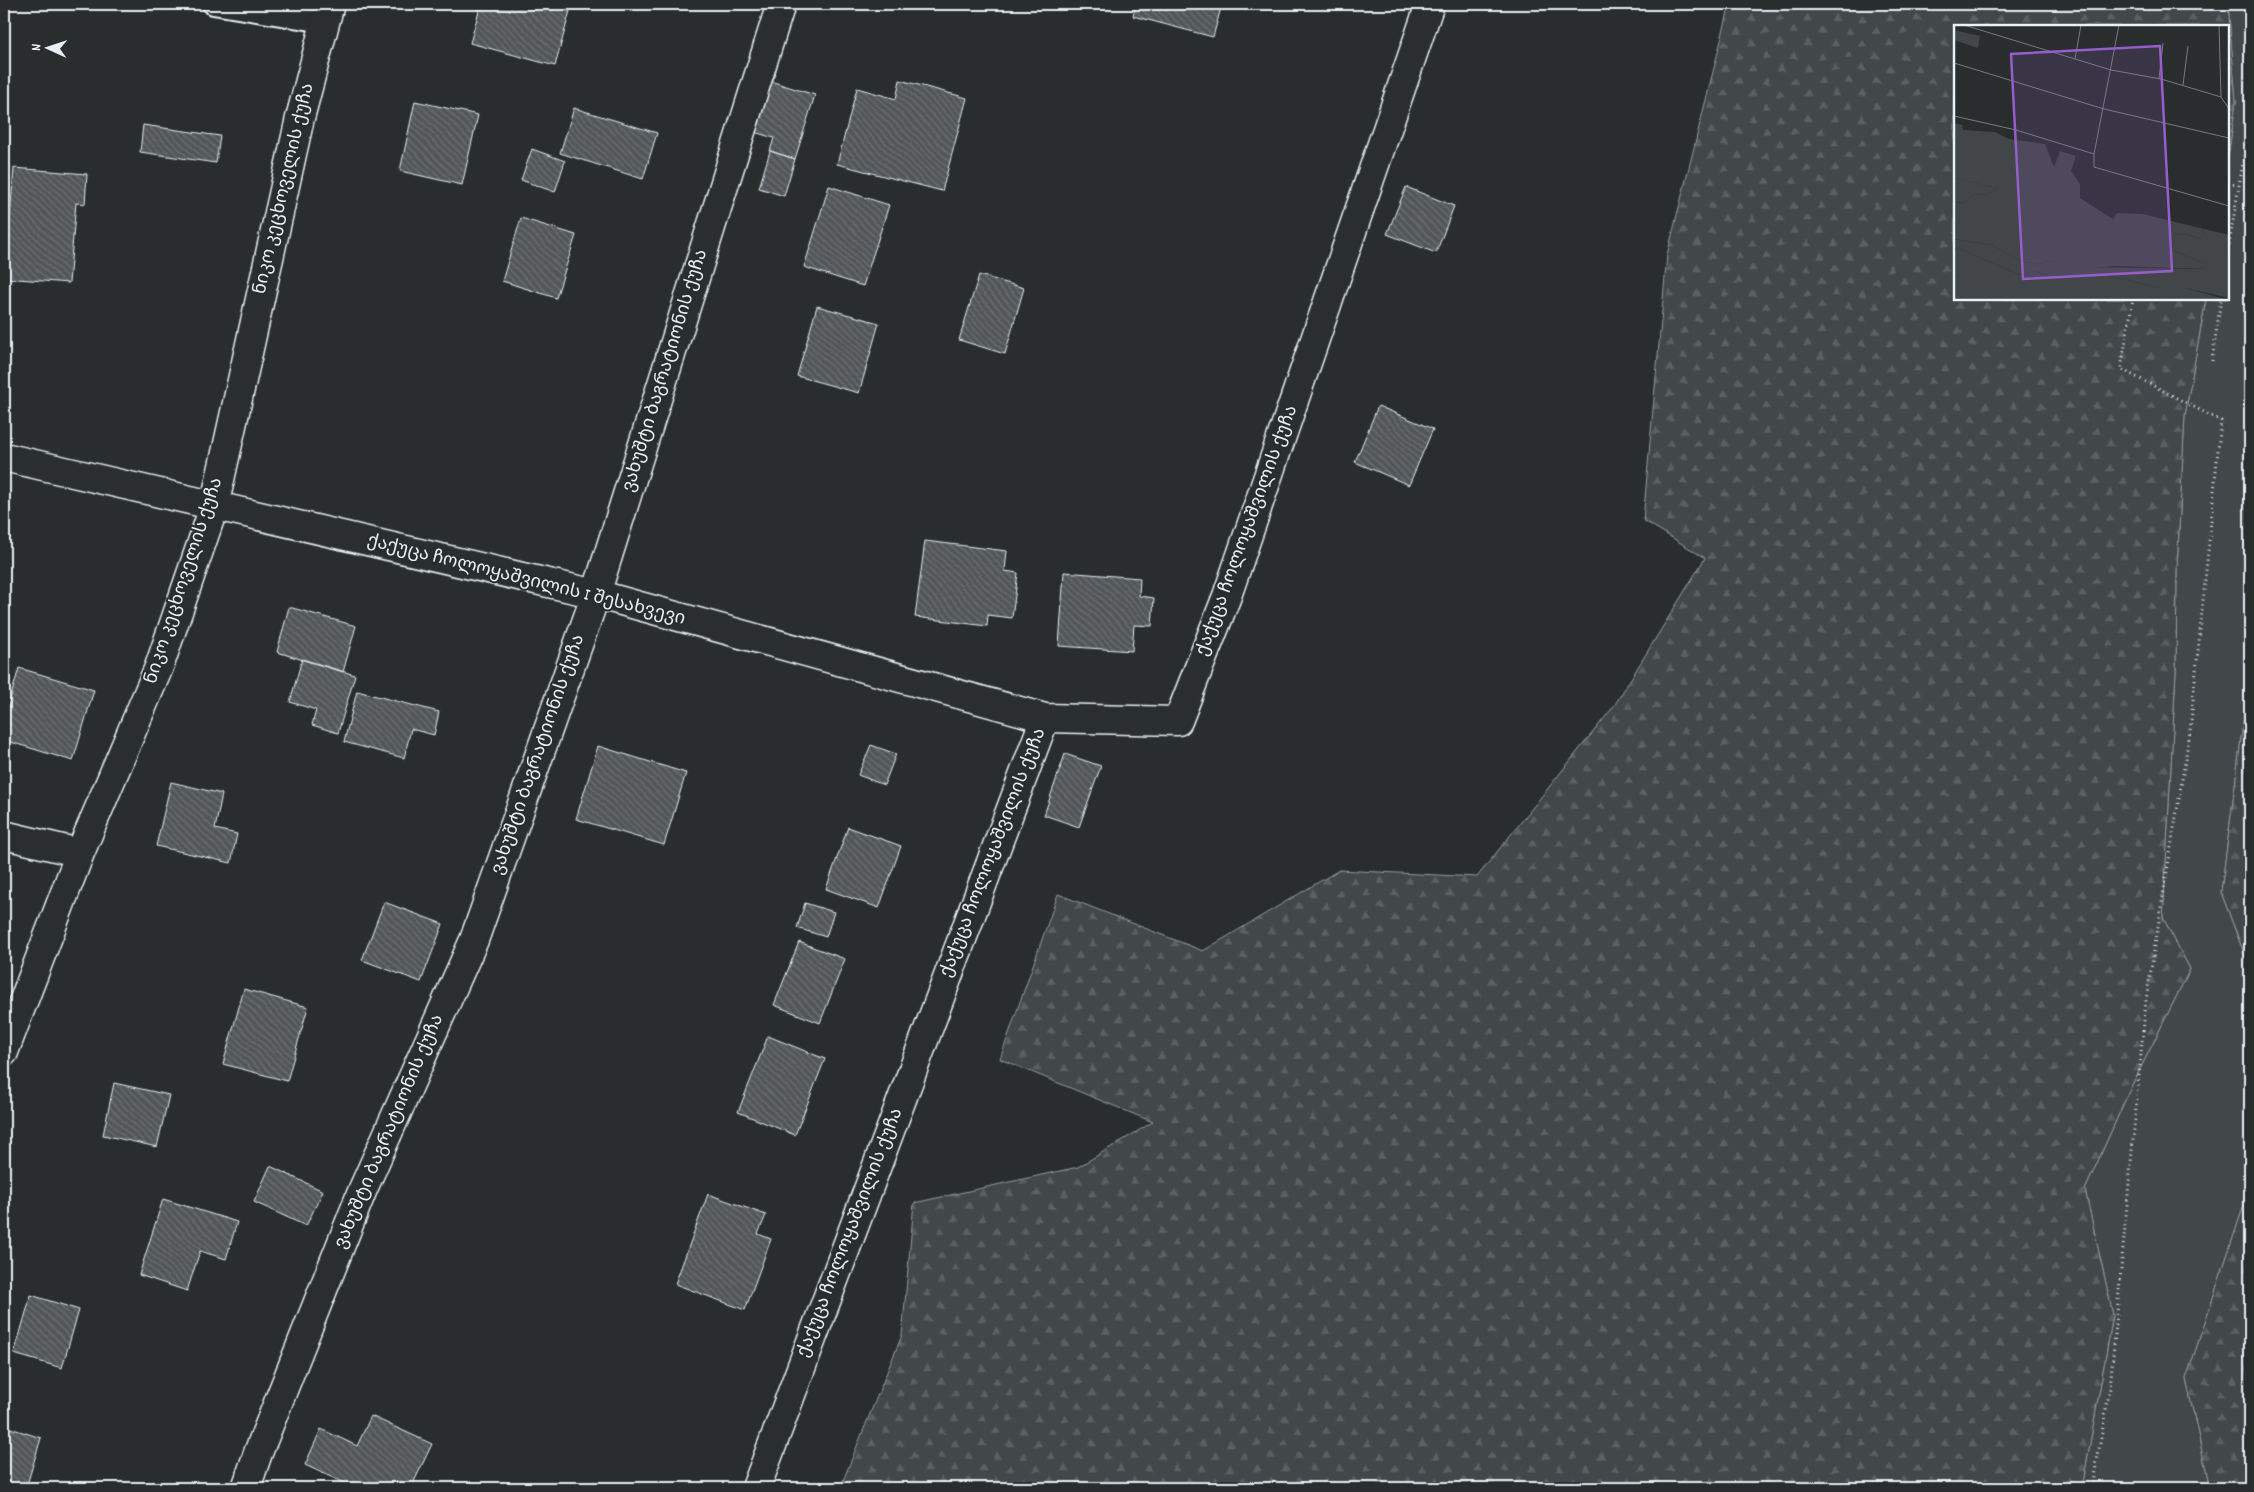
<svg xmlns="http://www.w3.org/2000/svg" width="2254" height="1492" font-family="Dekko,'Noto Sans Georgian',sans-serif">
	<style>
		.green { fill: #424648; stroke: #959ca0 }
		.forest { fill: url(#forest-firs); stroke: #959ca0 }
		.building { fill: url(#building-back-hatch); stroke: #e8f1f8 }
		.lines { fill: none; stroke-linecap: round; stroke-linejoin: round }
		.lane-casing { stroke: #e8f1f8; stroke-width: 24 }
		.street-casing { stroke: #e8f1f8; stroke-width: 31 }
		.path { stroke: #e8f1f8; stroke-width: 3; stroke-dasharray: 1 4; stroke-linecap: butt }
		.lane { stroke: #2a2d2e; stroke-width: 20 }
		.street { stroke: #2a2d2e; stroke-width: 28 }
		.labels { text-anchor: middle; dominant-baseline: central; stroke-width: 4; stroke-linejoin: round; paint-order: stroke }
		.street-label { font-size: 18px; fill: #e8f1f8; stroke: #2a2d2e }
		.inset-road { fill: none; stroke: #767b7f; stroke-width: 1 }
		.view { fill: #965dcd; fill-opacity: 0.15; stroke: #965dcd; stroke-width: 2.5 }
		.inset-edge { fill: none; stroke: #e8f1f8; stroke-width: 2.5 }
	</style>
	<defs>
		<pattern id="forest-firs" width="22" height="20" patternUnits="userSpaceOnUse" patternTransform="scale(1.25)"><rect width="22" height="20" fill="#424648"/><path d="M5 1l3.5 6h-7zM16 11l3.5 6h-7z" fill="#5d6163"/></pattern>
		<pattern id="building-back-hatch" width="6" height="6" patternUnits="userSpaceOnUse" patternTransform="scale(1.25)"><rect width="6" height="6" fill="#535759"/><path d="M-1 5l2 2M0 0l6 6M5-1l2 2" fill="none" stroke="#6c7072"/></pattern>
	</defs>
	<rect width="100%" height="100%" fill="#2a2d2e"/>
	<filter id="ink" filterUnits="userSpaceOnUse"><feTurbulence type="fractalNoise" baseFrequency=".02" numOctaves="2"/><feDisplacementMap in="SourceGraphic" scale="10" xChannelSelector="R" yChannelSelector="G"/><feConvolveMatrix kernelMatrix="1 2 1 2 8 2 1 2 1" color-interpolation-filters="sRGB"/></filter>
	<g filter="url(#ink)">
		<!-- green -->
		<path class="green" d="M2228 4H2250V687L2246 701 2221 892 2250 969V1086L2244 1205 2186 1379 2210 1488H2082L2113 1315 2085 1190 2130 1089 2190 969 2163 918 2176 671 2177 568 2185 415 2206 299H2228V157L2236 102Z"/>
		<!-- forest -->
		<path class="forest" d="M1730 4H2228L2236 102 2228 157V26H1955V299H2206L2185 415 2177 568 2176 671 2163 918 2190 969 2130 1089 2085 1190 2113 1315 2082 1488H840L902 1335 914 1203 1078 1167 1153 1122 1000 1059 1058 894 1203 951 1339 870 1477 877 1614 706 1705 558 1643 520 1667 255Z
			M2250 687V969L2221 892 2246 701Z
			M2250 1086V1488H2210L2186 1379 2244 1205Z"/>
		<!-- building -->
		<path class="building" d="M481 4H545L570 11 555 66 470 43Z
			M1136 4H1222L1213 37 1133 16Z
			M900 80 967 98 942 191 837 164 857 88 896 99Z
			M770 81 815 95 795 159 770 151 774 138 754 132Z
			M415 101 478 115 462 185 400 171Z
			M574 108 657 133 643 179 560 153Z
			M143 125 220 136 216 163 140 152Z
			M532 149 565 161 555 192 521 180Z
			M770 151 795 159 784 196 759 188Z
			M14 168 87 174 85 204 76 203 69 283 5 278Z
			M829 186 889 205 863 286 804 267Z
			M1406 187 1454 206 1436 253 1387 234Z
			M521 218 576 235 556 298 502 281Z
			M979 275 1024 288 1005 354 959 340Z
			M817 306 879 323 859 393 797 376Z
			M1378 406 1433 429 1409 485 1355 462Z
			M925 541 1007 551 1005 571 1018 573 1012 618 988 615 987 626 915 617Z
			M1064 572 1140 578 1139 596 1154 598 1152 626 1134 625 1132 651 1059 646Z
			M289 607 356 626 343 672 277 652Z
			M302 659 355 675 338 733 312 725 316 710 290 702Z
			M19 668 94 690 73 761 4 740V720Z
			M357 691 439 712 434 735 411 729 404 758 344 742Z
			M871 745 896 754 884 785 858 775Z
			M598 746 686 773 664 845 576 819Z
			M1065 754 1101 766 1079 827 1044 815Z
			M171 782 222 794 215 829 237 834 231 863 156 846Z
			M848 827 901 846 879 908 826 889Z
			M384 902 443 924 421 982 362 960Z
			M805 903 834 912 826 937 797 928Z
			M799 942 845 959 820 1023 774 1005Z
			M244 989 308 1007 287 1081 223 1064Z
			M768 1036 825 1059 795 1135 738 1112Z
			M114 1083 169 1095 157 1147 103 1135Z
			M270 1166 323 1191 306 1226 254 1202Z
			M708 1194 766 1215 758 1234 771 1239 745 1310 675 1284Z
			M163 1199 237 1222 226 1259 200 1251 187 1291 139 1275Z
			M31 1295 79 1310 62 1368 14 1354Z
			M371 1416 432 1444 411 1488H355L305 1465 321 1429 357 1446Z
			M4 1426 41 1438 26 1488 4 1483Z"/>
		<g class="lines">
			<!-- lane casing -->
			<g class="lane-casing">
				<path id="lane" d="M213 4 324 22"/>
			</g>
			<!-- street casing -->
			<g class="street-casing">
				<path id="street" d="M4 457 596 594 1045 718 1178 721 1227 596 1430 4
					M4 835 80 853
					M4 1052 80 853 159 667 214 507 300 118 330 4
					M246 1488 258 1453 363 1189 474 940 596 594 781 4
					M756 1488 1045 718"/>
			</g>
			<!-- path -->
			<path class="path" d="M2228 185 2238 184
				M2228 250 2250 122
				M2212 361 2221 299
				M2092 1488 2110 1388 2146 1000 2190 731 2221 421 2121 369 2133 299"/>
			<!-- lane -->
			<use href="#lane" class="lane"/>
			<!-- street -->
			<use href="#street" class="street"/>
		</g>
	</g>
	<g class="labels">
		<!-- street labels -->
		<g class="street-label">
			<text transform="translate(285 189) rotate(-77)">ნიკო კეცხოველის ქუჩა</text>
			<text transform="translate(666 371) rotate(-73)">ვახუშტი ბაგრატიონის ქუჩა</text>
			<text transform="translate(1248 531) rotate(-70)">ქაქუცა ჩოლოყაშვილის ქუჩა</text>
			<text transform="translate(185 581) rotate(-72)">ნიკო კეცხოველის ქუჩა</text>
			<text transform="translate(526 581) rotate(14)">ქაქუცა ჩოლოყაშვილის I შესახვევი</text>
			<text transform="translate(539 755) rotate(-71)">ვახუშტი ბაგრატიონის ქუჩა</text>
			<text transform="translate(994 853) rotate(-69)">ქაქუცა ჩოლოყაშვილის ქუჩა</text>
			<text transform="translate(390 1132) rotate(-67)">ვახუშტი ბაგრატიონის ქუჩა</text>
			<text transform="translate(851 1233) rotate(-69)">ქაქუცა ჩოლოყაშვილის ქუჩა</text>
		</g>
	</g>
	<!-- overview -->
	<g transform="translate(1954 25)">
		<rect width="275" height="275" fill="#2a2d2e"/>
		<path d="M0 5 26 11 24 23 0 15ZM0 153 14 156 43 163 35 169 19 170 9 178 0 177ZM250 204 275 210V273L231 263H205L148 249 98 251 80 246 66 250 2 222 0 225V214L38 220 69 237 86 239 98 235 126 242 253 244 252 239 218 225 217 219 220 210 229 208 247 214ZM0 231 6 239 13 250 3 252 0 249Z" fill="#424648"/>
		<path d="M0 98 8 100 9 105 41 107 55 114 91 119 100 142 106 126 122 131 117 146 126 159V173L159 194 163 188 189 189 250 204 247 214 229 208 220 210 217 219 218 225 252 239 254 244 161 241 121 245 98 235 86 239 69 237 38 220 0 214V177L9 178 19 170 35 169 43 163 0 153ZM2 222 66 250 80 246 98 251 148 249 205 263H231L275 275H0V249L3 252 12 249 0 231Z" fill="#424648"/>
		<path class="inset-road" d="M10 0 157 45 207 54 267 72M165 0 140 129V142L275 181M265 0 267 72 275 84M121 34 127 0M0 38 150 84 275 113M205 54 209 18M229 60 234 21M0 91 62 105 140 129"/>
		<path class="view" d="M206 21 218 246 69 254 57 29Z"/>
		<rect width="275" height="275" class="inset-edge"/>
	</g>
	<!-- margin -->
	<rect width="2254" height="1492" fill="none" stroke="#2a2d2e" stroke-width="20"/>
	<rect x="10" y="10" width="2234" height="1472" fill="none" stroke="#e8f1f8" stroke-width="2" filter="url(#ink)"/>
	<!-- north arrow -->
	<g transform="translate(48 48) rotate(273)" stroke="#2a2d2e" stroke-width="4" paint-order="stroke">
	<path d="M0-4L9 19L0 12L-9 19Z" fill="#e8f1f8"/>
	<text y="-8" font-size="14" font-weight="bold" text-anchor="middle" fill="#e8f1f8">N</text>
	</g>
</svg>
